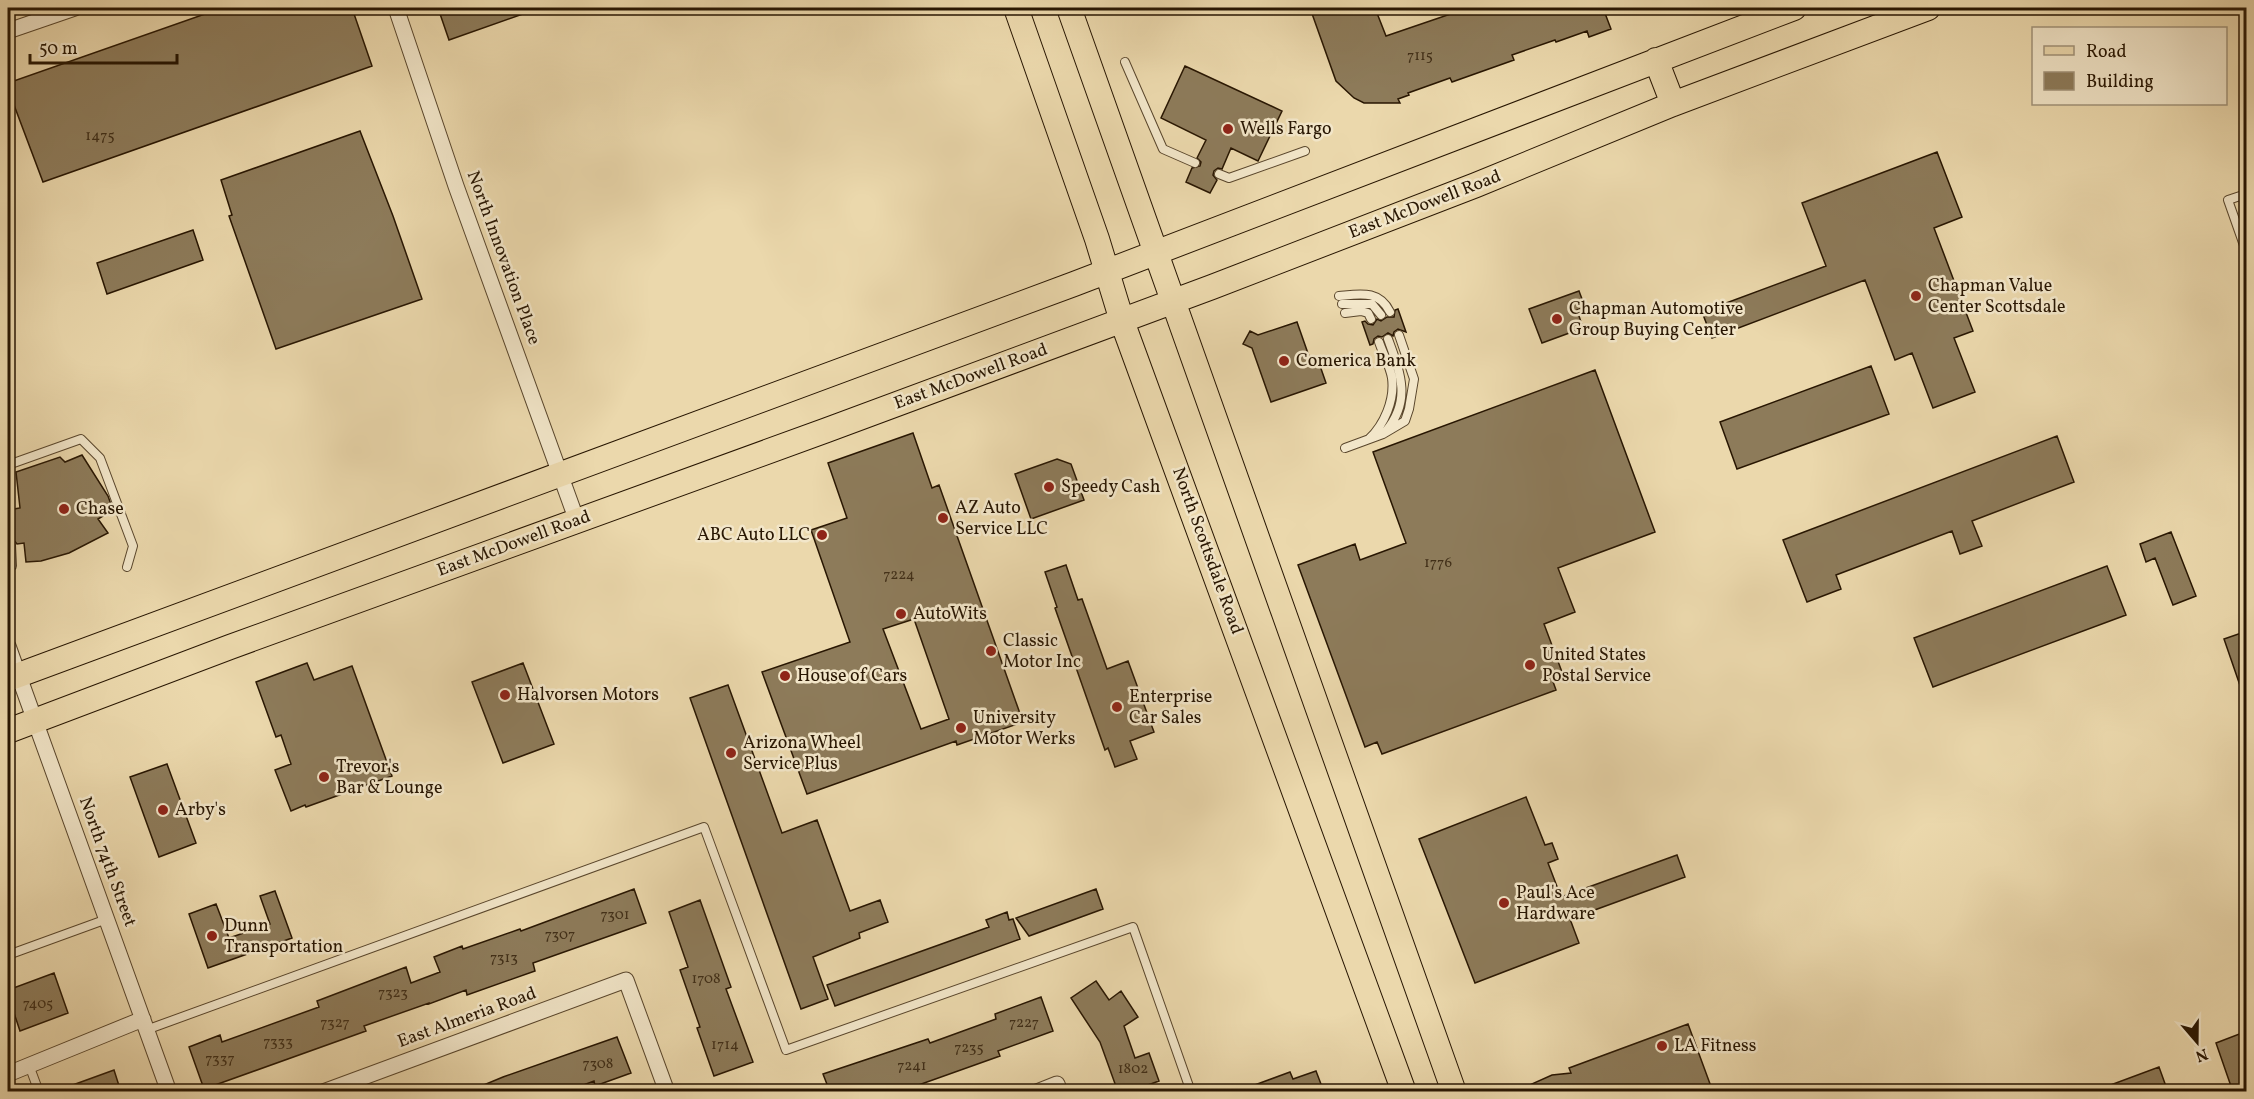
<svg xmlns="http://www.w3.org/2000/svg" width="2254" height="1099" font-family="Vollkorn,serif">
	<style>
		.building { fill: #8d7b5a; stroke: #281602; stroke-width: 1.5; fill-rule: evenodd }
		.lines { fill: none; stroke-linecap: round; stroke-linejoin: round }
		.lane-casing { stroke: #59462c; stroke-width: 10 }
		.street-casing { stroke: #59462c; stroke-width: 17 }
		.primary-casing { stroke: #281602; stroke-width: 26 }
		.lane { stroke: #f2e6c9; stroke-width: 8 }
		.street { stroke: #f2e6c9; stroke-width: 15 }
		.primary { stroke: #ebd8ac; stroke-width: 24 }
		.poi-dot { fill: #8f2418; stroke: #f2e6c9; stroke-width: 2 }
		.labels { text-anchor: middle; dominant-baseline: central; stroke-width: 5; stroke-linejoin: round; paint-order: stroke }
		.number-label { font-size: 15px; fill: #412f18 }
		.poi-label { font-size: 18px; fill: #281602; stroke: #f2e6c9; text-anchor: start }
		.street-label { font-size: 18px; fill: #281602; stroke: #f2e6c9 }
	</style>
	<rect width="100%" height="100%" fill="#ebd8ac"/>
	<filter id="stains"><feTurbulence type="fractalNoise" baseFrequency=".00333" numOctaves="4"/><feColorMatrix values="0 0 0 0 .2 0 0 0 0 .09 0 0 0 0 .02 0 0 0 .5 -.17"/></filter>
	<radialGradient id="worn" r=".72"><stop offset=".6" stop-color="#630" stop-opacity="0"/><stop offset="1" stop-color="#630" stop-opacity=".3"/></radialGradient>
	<!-- building -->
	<path class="building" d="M222 8H352L372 66 43 182 8 89V83Z
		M438 8H533L534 10 449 40Z
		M1310 8H1375L1386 36 1468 8H1603L1611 29 1589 37 1587 31 1556 42 1555 40 1512 55 1514 60 1452 82 1450 78 1408 93 1409 95 1398 99 1400 103H1364L1354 98 1336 81Z
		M1185 66 1282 111 1258 161 1231 148 1222 169 1218 168 1214 171 1213 175 1217 180 1210 193 1186 182 1192 168 1200 166 1201 162 1197 158 1206 140 1161 118Z
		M360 131 393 216 422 299 276 349 229 216 232 215 221 180Z
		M1937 152 1962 217 1934 228 1973 331 1954 338 1975 392 1933 408 1912 353 1895 360 1865 280 1712 338 1702 312 1826 266 1802 203Z
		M193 230 203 260 107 294 97 263Z
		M1579 291 1585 307 1577 310 1583 328 1542 343 1529 309Z
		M1398 309 1406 332 1398 329 1394 332 1393 336 1388 333 1382 337 1378 336 1374 339 1373 344 1370 345 1362 322 1365 321 1368 324 1373 325 1377 319 1381 321 1387 317H1394L1395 310Z
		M1297 322 1311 362 1318 360 1326 383 1271 402 1252 348 1243 344 1250 331 1258 335Z
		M1871 366 1889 414 1737 469 1720 422Z
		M1595 370 1655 532 1558 568 1575 612 1544 624 1562 672 1551 676 1556 690 1382 754 1377 742 1365 747 1298 565 1355 544 1360 560 1406 543 1373 452Z
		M913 433 932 488 939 485 1023 722 957 745 956 741 807 794 762 672 850 642 811 530 847 518 828 463ZM914 619 949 719 921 729 883 629Z
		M2057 436 2074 482 1972 521 1982 546 1960 554 1952 531 1836 575 1841 589 1807 602 1783 540Z
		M82 455 108 496 113 510 98 519 108 533 69 553 41 561 26 562 24 543 17 544 13 539 8 540V516L13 513 14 509 20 508 16 472 60 457 65 462Z
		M1057 459 1071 464 1084 500 1031 519 1015 474Z
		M2171 532 2196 596 2173 605 2155 558 2146 562 2140 544Z
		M1066 565 1078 600 1082 599 1107 669 1128 661 1154 732 1130 741 1137 759 1115 767 1108 748 1105 750 1079 676 1055 608 1057 607 1045 572Z
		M2107 566 2126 615 1933 687 1914 638Z
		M2247 631V696L2244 697 2224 639Z
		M307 663 314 680 352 666 392 776 306 807 305 805 291 811 275 770 291 764 281 735 276 737 256 682Z
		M523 663 554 744 503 763 472 682Z
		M728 685 782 833 817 820 850 911 880 900 888 922 859 933 860 938 813 957 828 999 801 1009 690 698Z
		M167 764 196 843 159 857 130 777Z
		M1526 797 1545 845 1552 843 1558 859 1548 863 1561 897 1677 855 1685 877 1570 919 1579 943 1475 983 1419 839Z
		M634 889 646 923 533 963 535 971 467 995 466 990 429 1004V1003L364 1026 366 1031 204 1089 189 1047 220 1035 222 1042 319 1007 317 1001 406 967 411 983 440 972 434 957 462 946 463 949 520 929 521 931Z
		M1096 889 1103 909 1029 936 1016 918Z
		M275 891 292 938 208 968 189 914 216 904 229 938 270 924 260 896Z
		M700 900 731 987 726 989 753 1062 714 1076 697 1028 700 1027 680 970 688 967 669 912Z
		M1007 912 1009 920 1013 919 1020 939 835 1006 827 985 989 927 986 920Z
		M54 973 68 1013 20 1031 8 995V990Z
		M1096 981 1109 1000 1121 991 1138 1017 1124 1026 1135 1058 1149 1053 1159 1081 1148 1085 1151 1092H1118L1100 1042 1071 998Z
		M1041 997 1053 1031 998 1051 1000 1056 899 1092H830L823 1074 928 1039 930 1043 996 1019 995 1014Z
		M1688 1024 1713 1092H1514L1552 1075 1571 1073 1569 1068Z
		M2247 1031V1092H2233L2216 1043Z
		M617 1037 631 1073 595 1086 594 1081 565 1092H474V1089L503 1077Z
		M2159 1067 2168 1092H2097V1090Z
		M114 1070 121 1092H60L59 1090Z
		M1316 1071 1324 1092H1241V1090L1290 1072 1293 1079Z"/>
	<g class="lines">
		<!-- lane casing -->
		<g class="lane-casing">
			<path id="lane" d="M1125 62 1163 149 1195 163
				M1219 174 1229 178 1305 151
				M2246 194 2228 200 2246 251
				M1339 296C1361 294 1379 290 1390 312
				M1342 304H1372L1381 315
				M1345 313 1361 311 1368 313 1371 319
				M1386 431C1412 400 1400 372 1388 339
				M1369 439C1384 425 1395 400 1392 378 1390 366 1383 354 1379 342
				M1345 448 1383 434 1405 421 1409 409 1414 379 1399 335
				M8 465 81 439 100 458 133 546 127 567
				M8 506V510
				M8 568 12 566 11 545
				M8 955 107 919
				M146 1030 704 827 786 1050 1133 927 1191 1092
				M29 1065 39 1092"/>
		</g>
		<!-- street casing -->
		<g class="street-casing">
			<path id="street" d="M396 8 456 186 577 521
				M8 31 75 8
				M8 646 169 1092
				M8 1074 143 1019
				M323 1092 626 980 667 1092
				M1037 1092 1057 1084 1060 1092"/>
		</g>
		<!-- primary casing -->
		<g class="primary-casing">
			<path id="primary" d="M1016 8 1097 239 1122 321 1404 1092
				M1069 8 1454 1092
				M1656 60 1673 104
				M8 679 1074 284 1794 8
				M8 731 230 647 827 430 1212 287 1476 185 1673 104 1928 8"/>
		</g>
		<!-- lane -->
		<use href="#lane" class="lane"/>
		<!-- street -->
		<use href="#street" class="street"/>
		<!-- primary -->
		<use href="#primary" class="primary"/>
	</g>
	<!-- markers -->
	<g class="poi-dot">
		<circle cx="1228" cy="129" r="6"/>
		<circle cx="1916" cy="296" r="6"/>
		<circle cx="1557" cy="319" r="6"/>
		<circle cx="1284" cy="361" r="6"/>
		<circle cx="1049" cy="487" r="6"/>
		<circle cx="64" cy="509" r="6"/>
		<circle cx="943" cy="518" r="6"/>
		<circle cx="822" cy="535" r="6"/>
		<circle cx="901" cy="614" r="6"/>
		<circle cx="991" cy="651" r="6"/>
		<circle cx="1530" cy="665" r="6"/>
		<circle cx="785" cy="676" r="6"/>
		<circle cx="505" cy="695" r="6"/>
		<circle cx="1117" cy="707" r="6"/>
		<circle cx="961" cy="728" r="6"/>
		<circle cx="731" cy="753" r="6"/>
		<circle cx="324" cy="777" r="6"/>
		<circle cx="163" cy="810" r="6"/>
		<circle cx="1504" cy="903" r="6"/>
		<circle cx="212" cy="936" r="6"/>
		<circle cx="1662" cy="1046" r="6"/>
	</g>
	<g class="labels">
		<!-- number labels -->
		<g class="number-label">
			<text x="1420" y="56">7115</text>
			<text x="100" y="136">1475</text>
			<text x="1438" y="563">1776</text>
			<text x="899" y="575">7224</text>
			<text x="615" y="915">7301</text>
			<text x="560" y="935">7307</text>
			<text x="504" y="958">7313</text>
			<text x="706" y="979">1708</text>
			<text x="393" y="993">7323</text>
			<text x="38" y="1004">7405</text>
			<text x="335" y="1023">7327</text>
			<text x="1024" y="1023">7227</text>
			<text x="278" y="1042">7333</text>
			<text x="725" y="1045">1714</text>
			<text x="969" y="1048">7235</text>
			<text x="220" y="1059">7337</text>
			<text x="598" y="1064">7308</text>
			<text x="912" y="1066">7241</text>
			<text x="1133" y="1069">1802</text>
		</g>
		<!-- poi labels -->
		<g class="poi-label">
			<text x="1240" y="129">Wells Fargo</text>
			<text x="1928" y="286">Chapman Value<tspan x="1928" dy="21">Center Scottsdale</tspan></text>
			<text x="1569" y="309">Chapman Automotive<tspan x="1569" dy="21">Group Buying Center</tspan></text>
			<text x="1296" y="361">Comerica Bank</text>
			<text x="1061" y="487">Speedy Cash</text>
			<text x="955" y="508">AZ Auto<tspan x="955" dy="21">Service LLC</tspan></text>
			<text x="76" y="509">Chase</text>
			<text x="810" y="535" text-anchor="end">ABC Auto LLC</text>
			<text x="913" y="614">AutoWits</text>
			<text x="1003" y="641">Classic<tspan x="1003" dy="21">Motor Inc</tspan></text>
			<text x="1542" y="655">United States<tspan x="1542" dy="21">Postal Service</tspan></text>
			<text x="797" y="676">House of Cars</text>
			<text x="517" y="695">Halvorsen Motors</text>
			<text x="1129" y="697">Enterprise<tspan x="1129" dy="21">Car Sales</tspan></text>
			<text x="973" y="718">University<tspan x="973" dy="21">Motor Werks</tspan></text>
			<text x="743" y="743">Arizona Wheel<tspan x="743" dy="21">Service Plus</tspan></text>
			<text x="336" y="767">Trevor's<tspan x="336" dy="21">Bar &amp; Lounge</tspan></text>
			<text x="175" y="810">Arby's</text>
			<text x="1516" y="893">Paul's Ace<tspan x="1516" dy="21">Hardware</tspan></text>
			<text x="224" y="926">Dunn<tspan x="224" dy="21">Transportation</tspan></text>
			<text x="1674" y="1046">LA Fitness</text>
		</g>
		<!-- street labels -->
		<g class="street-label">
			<text transform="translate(1425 205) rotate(-21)">East McDowell Road</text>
			<text transform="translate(503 258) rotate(70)">North Innovation Place</text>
			<text transform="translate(971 377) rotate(-20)">East McDowell Road</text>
			<text transform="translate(514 544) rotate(-20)">East McDowell Road</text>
			<text transform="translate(1207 551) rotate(70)">North Scottsdale Road</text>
			<text transform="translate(107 862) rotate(70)">North 74th Street</text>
			<text transform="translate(467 1018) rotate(-20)">East Almeria Road</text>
		</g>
	</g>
	<!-- margin -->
	<rect width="2254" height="1099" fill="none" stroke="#ebd8ac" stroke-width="30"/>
	<rect x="9" y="9" width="2236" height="1081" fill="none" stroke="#281602" stroke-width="3"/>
	<rect x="15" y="15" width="2224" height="1069" fill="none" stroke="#281602" stroke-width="1.5"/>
	<!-- legend -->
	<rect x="2032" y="27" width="195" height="78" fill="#f2e6c9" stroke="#a19379" stroke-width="1.5"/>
	<rect x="2044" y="46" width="30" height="9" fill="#ebd8ac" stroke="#a19379" stroke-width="1.5"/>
	<text x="2086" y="57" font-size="18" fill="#281602">Road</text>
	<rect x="2044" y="72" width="30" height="18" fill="#8d7b5a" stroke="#a19379" stroke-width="1.5"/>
	<text x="2086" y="87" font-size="18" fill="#281602">Building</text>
	<!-- north arrow -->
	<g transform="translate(2197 1042) rotate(160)" stroke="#f2e6c9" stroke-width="4.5" paint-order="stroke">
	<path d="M0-4.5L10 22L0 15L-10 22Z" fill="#281602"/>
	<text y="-9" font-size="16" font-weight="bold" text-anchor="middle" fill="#281602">N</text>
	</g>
	<!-- scale -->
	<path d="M30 54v9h147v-9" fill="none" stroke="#281602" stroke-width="3"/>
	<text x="39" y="54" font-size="18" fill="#281602" stroke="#f2e6c9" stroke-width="4.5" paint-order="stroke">50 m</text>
	<rect width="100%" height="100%" filter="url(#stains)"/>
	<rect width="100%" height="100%" fill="url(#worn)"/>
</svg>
